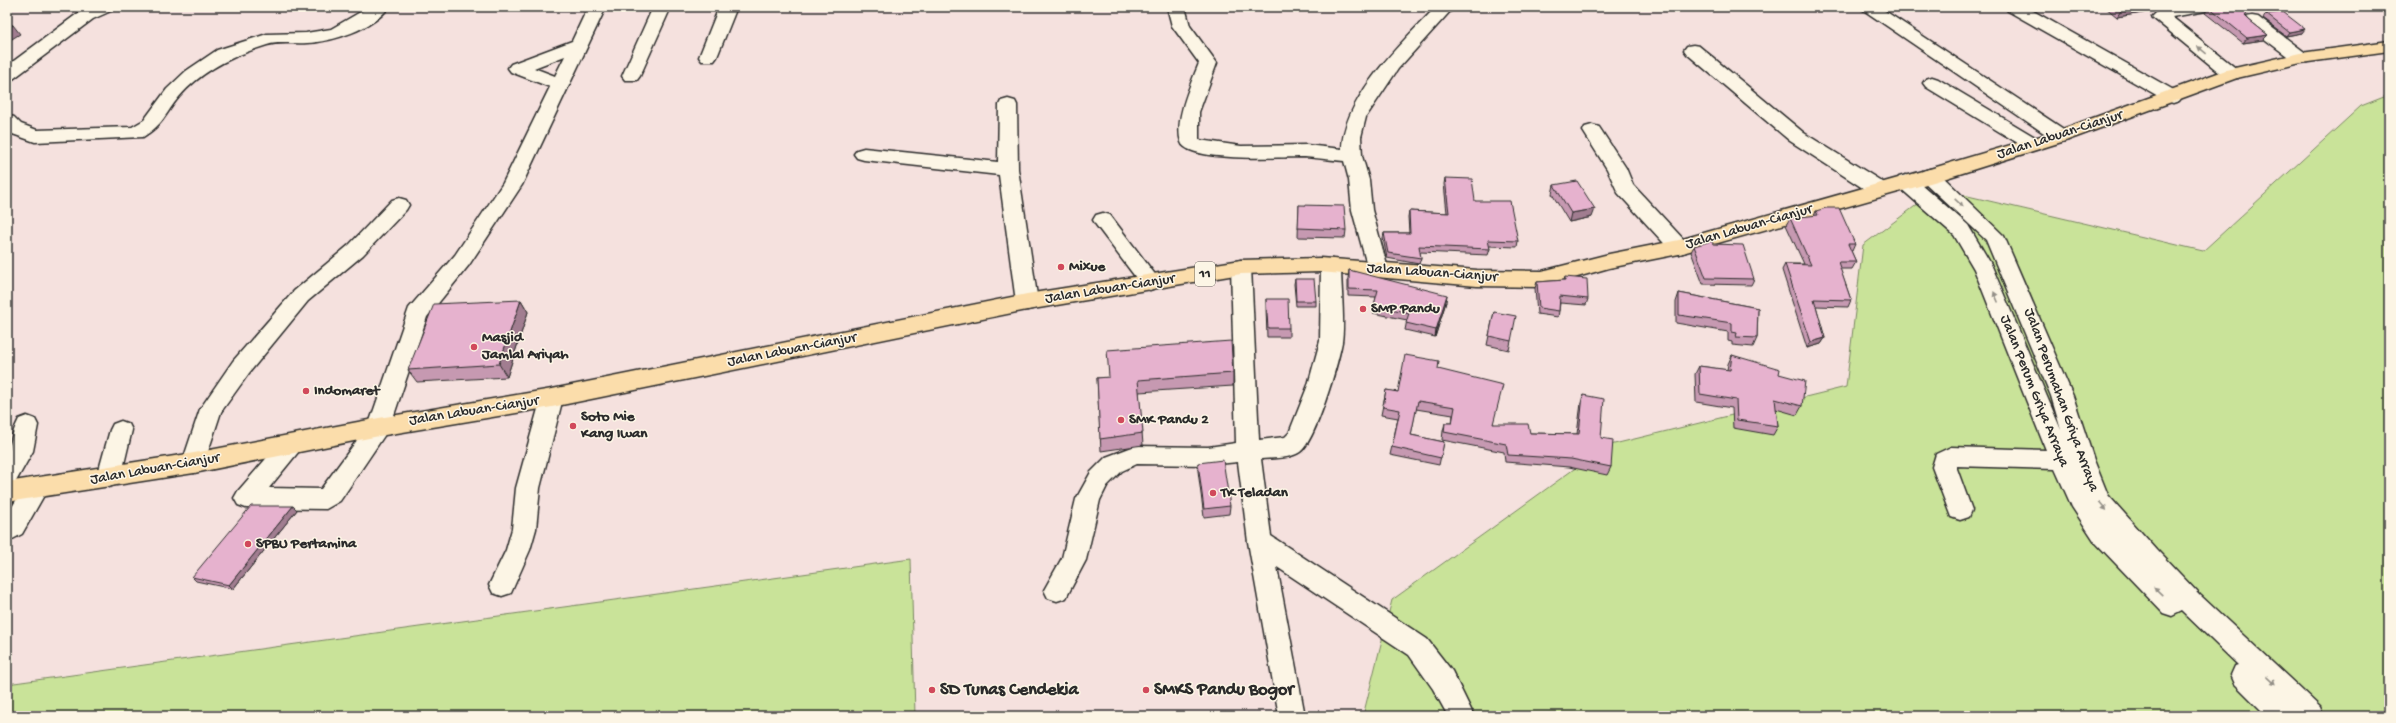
<svg xmlns="http://www.w3.org/2000/svg" width="2396" height="723" font-family="'Gochi Hand',sans-serif">
	<style>
		.green { fill: #c9e399; stroke: #7a8762 }
		.lines { fill: none; stroke-linecap: round; stroke-linejoin: round }
		.minor-casing { stroke: #2b2b2b; stroke-width: 3 }
		.highway-casing { stroke: #2b2b2b; stroke-width: 3 }
		.minor { fill: #fcf5e5; fill-rule: evenodd }
		.highway { fill: #fbddab; fill-rule: evenodd }
		.wall { fill: #c699b1; stroke: #2b2b2b }
		.shaded-wall { fill: #a17d90; stroke: #2b2b2b }
		.building { fill: #e6b2ce; stroke: #2b2b2b }
		.oneway { fill: #949088 }
		.poi-dot { fill: #d1495b; stroke: #fcf5e5; stroke-width: 1.5 }
		.labels { text-anchor: middle; dominant-baseline: central; stroke-width: 3; stroke-linejoin: round; paint-order: stroke }
		.shield { fill: #fcf5e5; stroke: #6a6863; stroke-width: 1 }
		.shield-label { font-size: 14px; font-weight: bold; fill: #2b2b2b }
		.street-label { font-size: 15px; fill: #2b2b2b; stroke: #fcf5e5 }
		.poi-label { font-size: 15px; font-weight: bold; fill: #2b2b2b; stroke: #fcf5e5; text-anchor: start }
		.near-poi-label { font-size: 18px; font-weight: bold; fill: #2b2b2b; stroke: #fcf5e5; text-anchor: start }
	</style>
	<rect width="100%" height="100%" fill="#f5e1de"/>
	<filter id="ink" filterUnits="userSpaceOnUse"><feTurbulence type="fractalNoise" baseFrequency=".025" numOctaves="2"/><feDisplacementMap in="SourceGraphic" scale="8" xChannelSelector="R" yChannelSelector="G"/><feConvolveMatrix kernelMatrix="1 2 1 2 8 2 1 2 1" color-interpolation-filters="sRGB"/></filter>
	<g filter="url(#ink)">
		<!-- green -->
		<path class="green" d="M2389 95V716H1363L1392 600 1606 446 1846 387 1863 245 1938 189 2203 251 2361 106Z
			M911 559 915 716H7V684Z"/>
		<g class="lines">
			<!-- minor casing -->
			<g class="minor-casing">
				<path id="minor" d="M91 7H114L111 11 93 19 13 79 7 81V66L81 11Z
					M369 7H389C373 29 332 42 307 43 293 44 280 41 267 45 234 55 202 70 179 97 164 115 164 124 143 137L35 142 7 132V115L14 117 21 124 37 130 132 127 144 120 167 89 186 71 217 50 267 34 306 33 331 29Z
					M588 7H606L522 185 469 265 427 317 390 427 340 501 326 509 246 508 238 505 234 498 238 491 284 438 292 436 300 438 304 445 269 488 321 489 369 424 409 308 455 255 503 183 550 87 511 72 508 68 511 64 572 41ZM565 56 555 76 534 68Z
					M653 7H671L640 76 637 80H625L622 76Z
					M719 7H737L717 57 714 61H702L699 57Z
					M1167 7H1185L1190 26 1217 63 1199 112V140L1241 146 1306 145 1342 149C1343 98 1402 42 1436 7H1454L1398 69 1366 117 1361 137 1362 156 1369 180 1372 210 1388 269 1385 274 1378 276 1371 274 1368 269 1352 210 1349 180 1344 161C1331 160 1318 158 1305 157 1285 157 1187 163 1181 142 1174 120 1191 84 1199 63L1172 26Z
					M1859 7H1879L2068 132 2070 136 2068 140 2061 142 2054 140Z
					M2005 7H2026L2179 93 2182 97 2179 101 2173 103 2167 101 2008 11Z
					M2171 7H2209L2206 11 2172 17 2238 70 2241 74 2238 78H2226L2152 17 2160 9Z
					M2252 16 2258 17 2307 54 2310 58 2307 62H2295L2246 25 2243 21 2246 17Z
					M1693 45 1699 46 1804 133 1886 184 1889 189 1886 194 1879 196 1872 194 1790 141 1687 54 1684 50 1687 46Z
					M1932 77 1938 79 2040 140 2042 144 2040 148 2033 150 2026 148 1926 87 1923 83 1926 79Z
					M1008 99 1015 101 1017 105 1018 169 1038 302 1034 308 1027 310 1020 308 1016 302 999 175 864 160 857 158 854 154 857 150 864 148 998 162 999 105 1001 101Z
					M1592 125 1599 127 1626 168 1633 185 1686 242 1689 247 1686 252 1679 254 1672 252 1618 193 1607 169 1583 131 1585 127Z
					M1930 169 1937 171 2004 236 2073 396 2094 460 2108 495 2157 550 2200 595 2320 707 2323 716H2267L2235 684 2231 675 2235 666 2238 665 2182 611 2172 616 2163 613 2095 542 2072 507 2055 469 1956 466 1972 510 1969 517 1960 520 1951 517 1932 467 1936 454 1951 447 2046 450 1974 269 1954 235 1899 187 1896 182 1899 177 1906 175 1913 177 1968 225 1991 264 2061 430 2051 396 1986 240 1923 181 1920 176 1923 171Z
					M399 198 406 200 409 205 406 210 363 255 308 301 249 373 221 412 202 470 194 473 186 470 182 463 200 409 233 361 294 291 349 245 392 200Z
					M1103 213 1110 215 1157 277 1160 282 1157 287 1150 290 1143 287 1096 225 1093 220 1096 215Z
					M1331 259 1338 261 1341 266C1341 288 1345 321 1342 342 1338 363 1316 441 1300 452 1290 459 1272 458 1261 459L1271 536 1427 639 1452 671 1474 716H1448L1433 689 1409 655 1277 567 1305 716H1279L1248 542 1238 462 1208 465 1137 464 1122 471 1107 486 1100 500 1086 560 1066 598 1057 601 1048 598 1044 590 1062 558 1076 499 1091 472 1106 457 1135 446 1208 447 1236 443 1231 267 1234 262 1241 260 1248 262 1251 267 1259 440 1285 437 1289 433 1308 385 1320 341 1321 266 1324 261Z
					M552 389 560 392 563 398 540 488 536 529 530 550 511 593 502 596 493 593 489 585 506 550 512 529 516 488 541 398 544 392Z
					M27 416 35 419 38 425 33 451 15 483 7 486C7 463 8 439 19 419Z
					M121 421 129 424 132 430 121 477 117 484 109 487 101 484 97 477 110 430 113 424Z
					M35 480 43 483 47 490 22 534 7 542V515L27 483Z"/>
			</g>
			<!-- highway casing -->
			<g class="highway-casing">
				<path id="highway" d="M2389 41V51L2301 63 2237 78 2068 140 1937 181 1679 254 1609 268 1542 287 1477 286 1320 272 1241 274 1027 310 552 407 379 436 194 473 7 502V482L194 453 379 418 552 389 1027 294 1241 260 1320 258 1477 270 1542 271 1609 254 1679 240 1923 171 2054 132 2226 70 2301 53Z"/>
			</g>
			<!-- minor -->
			<use href="#minor" class="minor"/>
			<!-- highway -->
			<use href="#highway" class="highway"/>
		</g>
		<!-- wall -->
		<path class="wall" d="M2105 7H2158L2155 11 2117 17Z
			M2209 7 2246 16 2249 20 2268 35 2263 40 2243 43 2205 13Z
			M2266 14 2302 33 2286 36 2263 19Z
			M1445 178 1475 201 1518 241 1517 247 1489 246 1490 249 1488 255 1420 252 1421 258 1419 264 1387 258 1383 238 1384 233H1409L1408 217 1409 211 1447 213 1444 184Z
			M1554 185 1592 217 1569 222 1552 194Z
			M1299 205 1346 230 1345 238 1298 237Z
			M1816 211 1855 244 1852 251H1851L1856 262 1852 269H1840L1851 300 1848 307 1816 306 1825 338 1821 344 1807 348 1782 270 1785 264H1804L1786 225 1790 218 1814 216Z
			M1713 244 1754 279 1751 285 1703 284 1691 252 1694 246Z
			M1349 270 1446 302 1435 337 1405 330 1407 320 1373 313 1376 297 1348 296V278Z
			M1565 277 1588 299 1586 305 1560 303 1559 311 1558 317 1537 314 1535 288 1537 282 1564 280Z
			M1295 279 1316 301V306H1296L1294 284Z
			M1679 293 1758 308 1757 338 1753 347 1732 345V342L1728 341V332L1676 323V302Z
			M1266 299 1289 328V337H1267L1266 308Z
			M521 300 528 312 507 377 417 382 408 370Z
			M1494 312 1511 341 1509 350 1487 345Z
			M1732 355 1779 374 1802 406 1797 415 1776 409 1778 426 1773 435 1733 428 1732 408 1696 402 1695 374 1699 366 1727 370 1728 364Z
			M1438 369 1493 424 1530 433 1577 434 1581 403 1583 395 1601 438 1611 467 1607 475 1569 467 1505 462 1504 452 1442 440 1443 431 1445 423H1452L1453 415 1416 409 1411 435 1444 442 1439 465 1390 455 1398 418 1381 415 1386 390 1398 392Z
			M1233 373V386L1139 392 1143 445 1101 451 1097 378Z
			M1198 463 1230 506 1229 514 1204 517 1198 471Z
			M297 510 233 589 196 581 192 577Z"/>
		<!-- shaded-wall -->
		<path class="shaded-wall" d="M2135 7H2158L2155 11 2117 17 2122 9Z
			M13 25 20 34 7 42V29Z
			M2305 29 2302 33 2286 36 2289 32Z
			M2268 35 2263 40 2243 43 2247 38Z
			M1595 209 1592 217 1569 222 1571 213Z
			M1447 295 1446 302 1435 337 1436 330Z
			M521 300 528 312 507 377 499 364Z
			M1825 338 1821 344 1807 348 1811 342Z
			M293 506 297 510 233 589 229 585Z"/>
		<!-- building -->
		<path class="building" d="M2120 7H2135L2122 9Z
			M2209 7H2232L2239 8 2241 7H2247L2250 10 2245 16 2249 20 2268 35 2247 38Z
			M2283 12 2305 29 2289 32 2266 14Z
			M7 24 13 25 7 29Z
			M1445 178 1472 179 1475 201H1510L1518 241 1488 240 1490 249 1419 246 1421 258 1388 253 1384 233H1410L1409 211 1449 213Z
			M1577 181 1595 209 1571 213 1554 185Z
			M1299 205 1344 206 1346 230 1298 228Z
			M1826 208H1839L1855 244H1848L1856 262H1838L1851 300 1814 299 1825 338 1811 342 1785 264 1811 265 1790 218 1818 215 1816 211Z
			M1712 241 1713 244 1743 245 1754 279 1706 278 1694 246 1708 242Z
			M1349 270 1447 295 1436 330 1406 323 1409 313 1374 305 1378 290 1349 289Z
			M1565 277 1587 279 1588 299 1560 296 1559 311 1539 308 1537 282 1565 280Z
			M1295 279H1314L1316 301H1296Z
			M1679 293 1758 308 1757 338 1736 337 1737 333 1732 332V323L1679 315Z
			M1266 299H1288L1289 328H1268Z
			M521 300 499 364 408 370 434 304Z
			M1494 312 1516 316 1511 341 1489 336Z
			M1231 341 1233 373 1138 380 1143 433 1100 439 1097 378 1109 377 1107 350Z
			M1405 355 1439 361 1438 369 1503 385 1493 424H1528L1530 433 1579 434 1583 395 1604 399 1601 438 1613 440 1611 467 1571 459 1508 455 1506 444 1444 432 1445 423H1452L1455 407 1418 401 1411 435 1444 442 1441 458 1392 447 1400 410 1383 407 1386 390 1398 392Z
			M1732 355 1780 369 1779 374 1805 381 1802 406 1775 399 1778 426 1737 420 1736 400 1700 394 1699 366 1730 370Z
			M1223 460 1230 506 1204 509 1198 463Z
			M251 506H293L229 585 192 577Z"/>
		<!-- one-way arrows -->
		<defs><path id="oneway-solid" d="M-6-.8H1V-3.2L6.5 0L1 3.2V.8H-6Z"/></defs>
		<g class="oneway">
			<use href="#oneway-solid" transform="translate(2202 50) rotate(-141)"/>
			<use href="#oneway-solid" transform="translate(1959 203) rotate(44)"/>
			<use href="#oneway-solid" transform="translate(1996 297) rotate(-113)"/>
			<use href="#oneway-solid" transform="translate(2103 506) rotate(50)"/>
			<use href="#oneway-solid" transform="translate(2158 591) rotate(-136)"/>
			<use href="#oneway-solid" transform="translate(2271 680) rotate(43)"/>
		</g>
	</g>
	<!-- markers -->
	<g class="poi-dot">
		<circle cx="1061" cy="267" r="4"/>
		<circle cx="1363" cy="309" r="4"/>
		<circle cx="474" cy="347" r="4"/>
		<circle cx="306" cy="391" r="4"/>
		<circle cx="1121" cy="420" r="4"/>
		<circle cx="573" cy="426" r="4"/>
		<circle cx="1213" cy="493" r="4"/>
		<circle cx="248" cy="544" r="4"/>
		<circle cx="932" cy="690" r="4"/>
		<circle cx="1146" cy="690" r="4"/>
	</g>
	<g class="labels">
		<!-- shield labels -->
		<rect class="shield" x="1195" y="262" width="20" height="24" rx="3"/>
		<g class="shield-label">
			<text x="1205" y="274">11</text>
		</g>
		<!-- street labels -->
		<g class="street-label">
			<text transform="translate(2060 135) rotate(-18)">Jalan Labuan-Cianjur</text>
			<text transform="translate(1749 227) rotate(-16)">Jalan Labuan-Cianjur</text>
			<text transform="translate(1432 273) rotate(4)">Jalan Labuan-Cianjur</text>
			<text transform="translate(1110 289) rotate(-9)">Jalan Labuan-Cianjur</text>
			<text transform="translate(792 350) rotate(-11)">Jalan Labuan-Cianjur</text>
			<text transform="translate(2034 391) rotate(68)">Jalan Perum Griya Arraya</text>
			<text transform="translate(2061 400) rotate(70)">Jalan Perumahan Griya Arraya</text>
			<text transform="translate(474 411) rotate(-9)">Jalan Labuan-Cianjur</text>
			<text transform="translate(155 469) rotate(-10)">Jalan Labuan-Cianjur</text>
		</g>
		<!-- poi labels -->
		<g class="poi-label">
			<text x="1069" y="267">Mixue</text>
			<text x="1371" y="309">SMP Pandu</text>
			<text x="482" y="338">Masjid<tspan x="482" dy="17">Jamlal Ariyah</tspan></text>
			<text x="314" y="391">Indomaret</text>
			<text x="581" y="417">Soto Mie<tspan x="581" dy="17">Kang Iwan</tspan></text>
			<text x="1129" y="420">SMK Pandu 2</text>
			<text x="1221" y="493">TK Teladan</text>
			<text x="256" y="544">SPBU Pertamina</text>
		</g>
		<!-- near-poi labels -->
		<g class="near-poi-label">
			<text x="940" y="690">SD Tunas Cendekia</text>
			<text x="1154" y="690">SMKS Pandu Bogor</text>
		</g>
	</g>
	<!-- margin -->
	<rect width="2396" height="723" fill="none" stroke="#fcf5e5" stroke-width="24"/>
	<rect x="12" y="12" width="2372" height="699" fill="none" stroke="#2b2b2b" stroke-width="1.5" filter="url(#ink)"/>
</svg>
